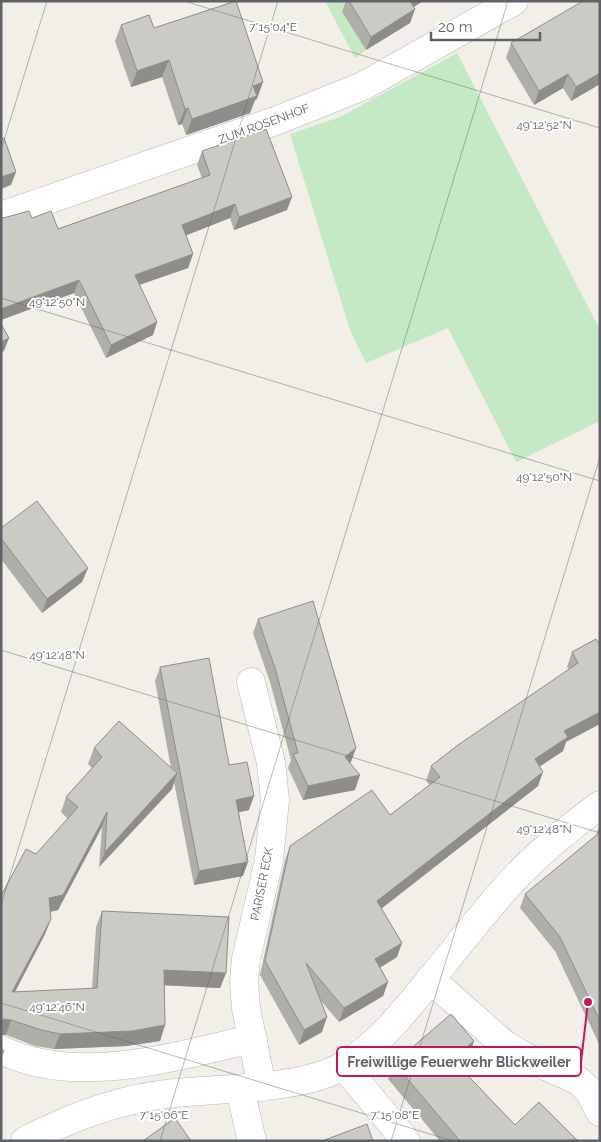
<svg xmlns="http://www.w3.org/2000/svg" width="601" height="1142" font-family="Raleway,sans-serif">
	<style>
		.green { fill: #c5e8c5 }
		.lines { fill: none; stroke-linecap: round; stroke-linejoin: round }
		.minor-casing { stroke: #b5b8bc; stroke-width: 29 }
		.minor { stroke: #fff; stroke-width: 28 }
		.wall { fill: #afaea9 }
		.shaded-wall { fill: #8f8d8a }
		.building { fill: #cccac5; stroke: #8f8d8a }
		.ticks { fill: none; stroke: #5f6368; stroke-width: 1; stroke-opacity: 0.45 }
		.labels { text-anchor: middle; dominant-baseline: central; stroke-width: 4; stroke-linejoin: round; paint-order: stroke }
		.street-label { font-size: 12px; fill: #5f6368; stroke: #fff }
		.ticks-label { font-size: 12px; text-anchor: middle; fill: #5f6368; stroke: #fff; stroke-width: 4; stroke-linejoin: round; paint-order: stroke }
		.leader { fill: none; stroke: #c2185b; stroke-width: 2 }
		.callout-dot { fill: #c2185b; stroke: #fff; stroke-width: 2 }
		.callout { fill: #fff; stroke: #c2185b; stroke-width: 2 }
		.callout-label { font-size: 14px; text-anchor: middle; font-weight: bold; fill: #5f6368 }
	</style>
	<rect width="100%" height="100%" fill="#f1efe8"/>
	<!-- green -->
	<path class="green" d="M325 1H360L342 12 366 50 355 58Z
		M457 53 600 330V421L516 462 448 328 366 363 350 330 290 134 340 117Z"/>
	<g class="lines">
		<!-- minor casing -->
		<g class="minor-casing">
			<path id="minor" d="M1 216 278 120 363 86 514 1
				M251 682 271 763 275 800 269 860 246 959 244 982 246 1008 262 1087
				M430 979 505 1045 526 1057 579 1081 589 1091 600 1112
				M1 1050C80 1087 173 1056 253 1039
				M344 1066 406 1141
				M240 1089 252 1141
				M25 1141C71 1117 122 1098 175 1093 223 1088 303 1090 345 1065 379 1044 405 1011 430 980 457 947 483 913 512 881 538 853 569 828 600 805"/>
		</g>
		<!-- minor -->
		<use href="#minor" class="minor"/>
	</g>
	<!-- wall -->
	<path class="wall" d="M346 1H423L414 7 415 9 410 23 366 50 342 12Z
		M600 1V84L571 101 563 88 534 105 506 58 511 43Z
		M121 25 154 28 257 99 255 100 250 113 186 135 182 124 178 125 162 77 131 87 115 41Z
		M202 151 287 210 234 230 230 218 186 235 193 254 188 268 139 285 157 322 153 335 106 358 74 293 1 320V217L32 218 58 229 202 178 197 165Z
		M1 528 88 568 82 582 42 613 1 559Z
		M258 619 356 748 350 763 355 790 303 800 288 768 291 760 270 682 253 633Z
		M596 639 563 751 540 766 538 786 382 908 397 957 380 967 388 982 383 996 339 1022 320 1000 322 1032 299 1045 260 975 285 860 290 846 390 815 430 785 426 781 431 766 569 669 567 667 572 652Z
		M160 667 229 765 249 810 239 812 243 876 194 885 174 782 172 789 99 867 102 827 58 910 50 912 51 919 45 934 15 992 92 989 96 927 102 911 226 973 220 988 164 985 165 1025 160 1041 126 1046 54 1049 35 1046 6 1035H1V896L36 854 68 819 61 812 66 797 92 768 88 764 94 748 171 768 155 681Z
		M600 829V1046L555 951 520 908 525 894 596 836 598 830Z
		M474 1041 468 1057 458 1066 515 1125 578 1141H440L388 1079 394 1063Z"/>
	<!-- shaded-wall -->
	<path class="shaded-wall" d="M408 1H423L404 13Z
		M415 9 410 23 366 50 371 37Z
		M169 60 162 77 131 87 137 71Z
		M600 73V84L571 101 576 87Z
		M568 74 563 88 534 105 539 91Z
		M263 82 257 99 255 100 250 113 186 135 192 119 253 86Z
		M188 108 182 124 178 125 185 109Z
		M16 172 11 185 1 189V177Z
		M292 197 287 210 234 230 239 217Z
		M235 204 230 218 177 239 182 225Z
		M193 254 188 268 130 288 135 275Z
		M79 280 74 293 1 320V309Z
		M157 322 153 335 106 358 111 345Z
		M9 338 4 351 1 353V342Z
		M88 568 82 582 42 613 47 599Z
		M600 712V724L566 742 563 751 530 773 535 759 564 731Z
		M356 748 351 762 340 771 345 757Z
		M543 772 538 786 372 916 377 901Z
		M177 773 172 789 99 867 105 852Z
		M360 775 355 790 303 800 308 786Z
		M254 796 249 810 231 814 236 800Z
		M107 812 102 827 58 910 44 913 49 898Z
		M248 862 243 876 194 885 199 871Z
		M51 919 45 934 7 1007 12 992Z
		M402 943 397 957 370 974 375 959Z
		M164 970 226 973 220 988 158 985Z
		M388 982 383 996 339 1022 344 1008Z
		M327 1017 322 1032 299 1045 304 1030Z
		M4 1019 11 1020 6 1035H1V1021Z
		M165 1025 160 1041 126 1046 54 1049 60 1034Z
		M474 1041 468 1057 446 1075 452 1059Z"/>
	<!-- building -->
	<path class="building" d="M236 1 263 82 253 86 257 96 192 119 188 108 185 109 169 60 137 71 121 25 149 15 154 28Z
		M349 1H410L415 9 371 37Z
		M583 1H600V73L576 87 568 74 539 91 511 43Z
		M266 129 292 197 239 217 235 204 182 225 193 254 135 275 157 322 111 345 79 280 1 309V217L3 218 29 211 32 218 51 211 58 229 210 175 202 151Z
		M4 138 16 172 1 177V139Z
		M1 324 9 338 1 342Z
		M37 501 88 568 47 599 1 538V528Z
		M313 601 356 748 345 757 360 775 308 786 293 754 298 753 275 668 258 619Z
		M596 639 600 645V712L564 731 568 737 535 759 543 772 377 901 402 943 375 959 388 982 344 1008 306 963 327 1017 304 1030 265 961 290 846 372 790 390 815 440 777 431 766 458 745 578 663 572 652Z
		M209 658 229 765 247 762 254 796 236 800 248 862 199 871 160 667Z
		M119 721 177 773 105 852 107 812 63 895 49 898 51 919 12 992 97 988 102 911 229 917 226 973 164 970 165 1025 132 1031 60 1034 41 1030 11 1020 4 1019 1 1021V896L26 849 36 854 78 807 66 797 102 757 94 748Z
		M600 829V1021L560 937 525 894 599 833 598 830Z
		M451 1014 474 1041 452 1059 515 1125 539 1102 578 1141H460L394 1063Z
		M1 1049 4 1051 1 1056Z
		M175 1118 191 1141H143Z
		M367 1124 373 1141H322Z"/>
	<!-- ticks -->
	<path class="ticks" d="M184 1 600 128M1 150 47 1M1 298 600 481M1 650 600 833M1 905 278 1M1 1003 453 1141M160 1141 508 1M391 1141 600 457"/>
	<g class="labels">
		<!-- street labels -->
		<g class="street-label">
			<text transform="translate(264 124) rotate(-20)">ZUM ROSENHOF</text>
			<text transform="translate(262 884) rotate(-79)">PARISER ECK</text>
		</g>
	</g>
	<g class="ticks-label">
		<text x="273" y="31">7°15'04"E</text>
		<text x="544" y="129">49°12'52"N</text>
		<text x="57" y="306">49°12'50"N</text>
		<text x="544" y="481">49°12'50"N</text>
		<text x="57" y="659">49°12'48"N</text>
		<text x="544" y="833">49°12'48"N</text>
		<text x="57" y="1011">49°12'46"N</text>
		<text x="164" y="1119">7°15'06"E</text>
		<text x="395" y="1119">7°15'08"E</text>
	</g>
	<!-- callouts -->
	<path class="leader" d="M588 1002L581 1062"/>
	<circle class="callout-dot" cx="588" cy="1002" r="5"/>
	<rect class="callout" x="337" y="1047" width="244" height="29" rx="5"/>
	<g class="callout-label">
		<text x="459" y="1067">Freiwillige Feuerwehr Blickweiler</text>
	</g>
	<!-- border -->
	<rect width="601" height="1142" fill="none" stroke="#5f6368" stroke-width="5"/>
	<!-- scale -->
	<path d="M431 32v8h109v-8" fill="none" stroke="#5f6368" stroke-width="2.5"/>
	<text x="438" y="32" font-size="15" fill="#5f6368" stroke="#ffffff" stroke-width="4" paint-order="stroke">20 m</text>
</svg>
